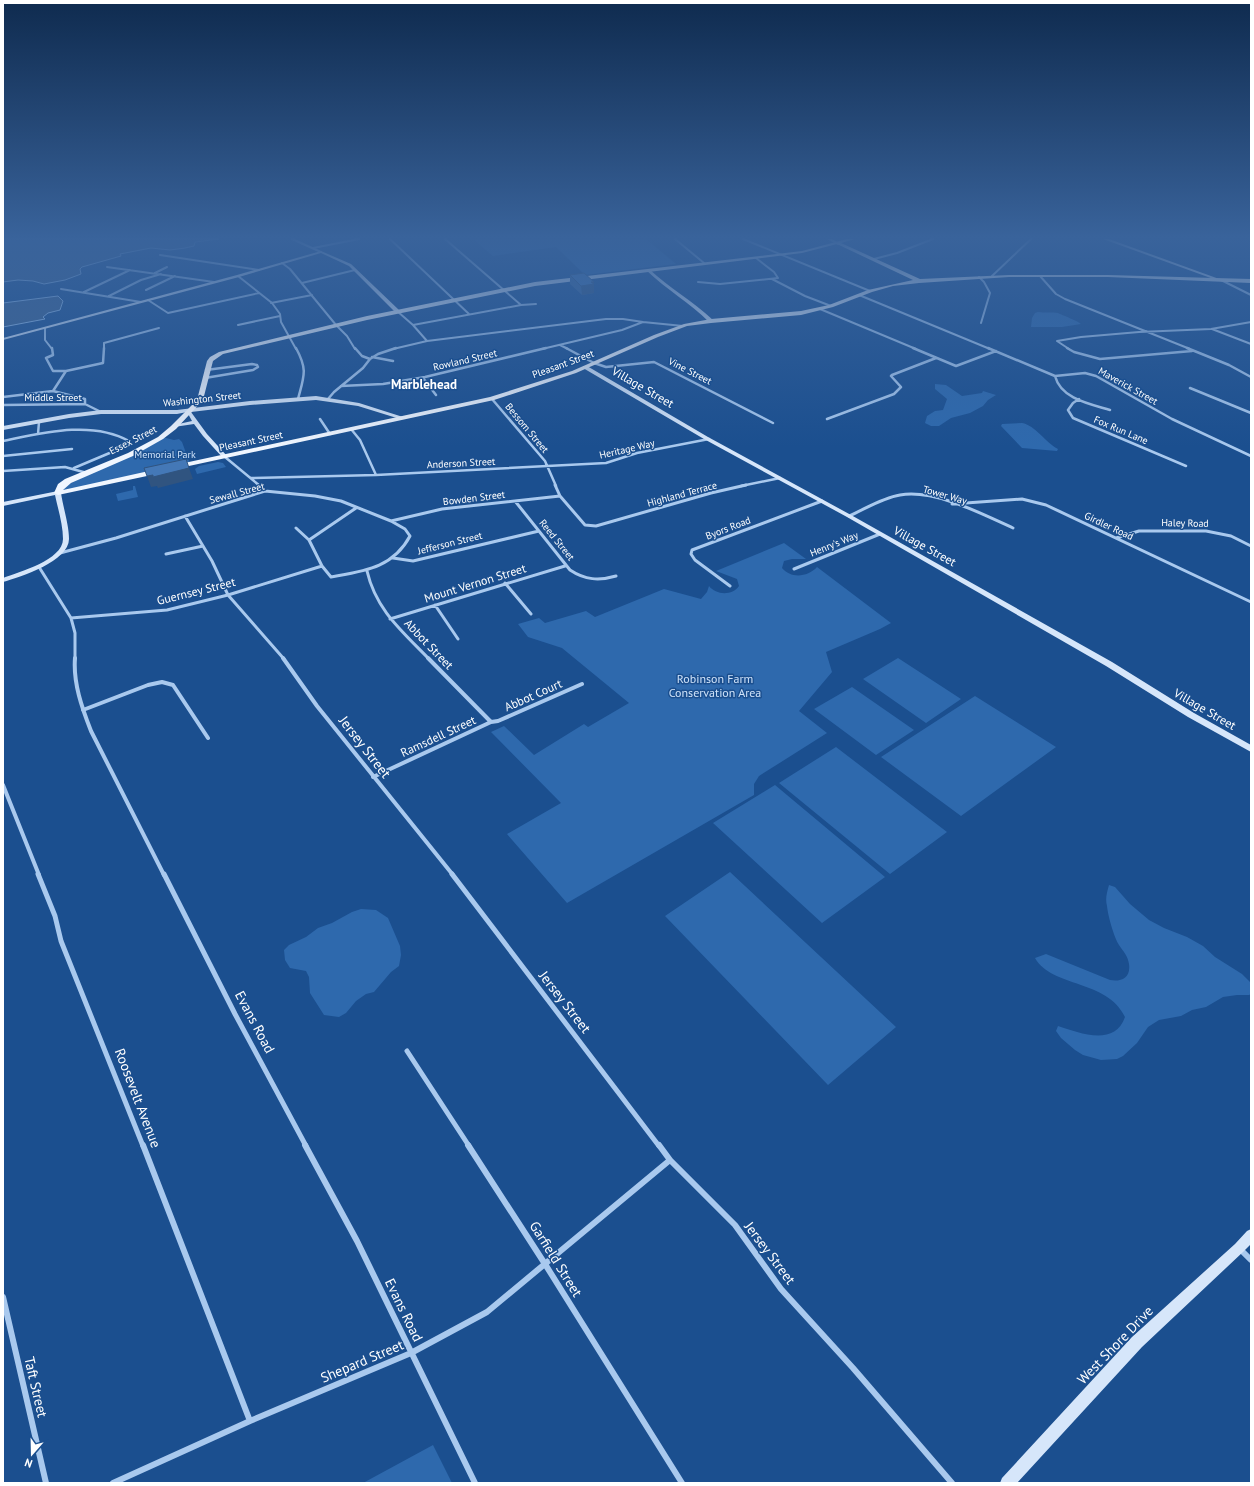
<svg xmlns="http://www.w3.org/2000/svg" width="1254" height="1486" font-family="'PT Sans',sans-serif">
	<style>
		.green { fill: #2e69ad }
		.water { fill: #3c6290; stroke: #9cc4f0 }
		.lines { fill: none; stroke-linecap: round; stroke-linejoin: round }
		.street-far5 { stroke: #a9c9ee; stroke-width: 2 }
		.street-far4 { stroke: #a9c9ee; stroke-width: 2.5 }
		.street-far3 { stroke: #a9c9ee; stroke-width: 3 }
		.street-far2 { stroke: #a9c9ee; stroke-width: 4 }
		.street-far1 { stroke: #a9c9ee; stroke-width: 5 }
		.street { stroke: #a9c9ee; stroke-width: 6 }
		.secondary { fill: #d6e6fa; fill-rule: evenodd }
		.primary { fill: #f0f6ff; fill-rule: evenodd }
		.wall { fill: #3a679d }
		.shaded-wall { fill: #305480 }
		.building { fill: #4478b7; stroke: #305480 }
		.labels { text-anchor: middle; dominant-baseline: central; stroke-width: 3; stroke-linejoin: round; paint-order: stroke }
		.far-street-label { font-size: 10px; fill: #fff; stroke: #1b4f8f }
		.far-park-label { font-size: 10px; fill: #cfe3fa; stroke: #1b4f8f }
		.street-label { font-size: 12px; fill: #fff; stroke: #1b4f8f }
		.park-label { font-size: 12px; fill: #cfe3fa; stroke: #1b4f8f }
		.far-district-label { font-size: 13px; font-weight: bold; fill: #fff; stroke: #1b4f8f }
		.near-street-label { font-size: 14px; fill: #fff; stroke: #1b4f8f }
	</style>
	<rect width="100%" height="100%" fill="#1b4f8f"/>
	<!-- green -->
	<path class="green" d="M473 239H646L676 264 585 275 556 247 493 256Z
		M1038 312C1045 313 1052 312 1058 313 1062 315 1078 321 1081 324L1062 327H1031L1032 318 1035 313Z
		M935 384 946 385 962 396 982 393 983 391 996 395 988 400 983 406 970 413 951 418 939 426H931L925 423 927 416 935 411 943 410 947 399 935 389Z
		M1022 423C1035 425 1046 443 1058 449L1057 451 1022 448 1001 426 1002 424Z
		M162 437 174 440 179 439 182 442 190 464 58 493 59 489 139 450Z
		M218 462 223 463 226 467 197 474 195 469 199 466Z
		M133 486H135L138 497 118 501 116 494 133 490Z
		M784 543 806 559H792L784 561 782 568C791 579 808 577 817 567L891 623 880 629 826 652 832 672 799 711 827 733 759 776 754 784V795L567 903 507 834 561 803 491 732 504 726 534 755 584 724 588 727 629 703 562 648 528 637 518 624 539 618 545 623 586 611 595 617 664 589 701 599 707 592 709 586C716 595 732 596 739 586L737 579 716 571Z
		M898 658 961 699 926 723 863 679Z
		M852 687 914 730 876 755 814 709Z
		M975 696 1056 747 961 816 881 757Z
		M836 747 947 832 890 874 779 783Z
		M775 785 885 877 822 923 713 823Z
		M730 872 896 1027 828 1085 665 916Z
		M1109 885 1115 887 1130 904 1149 920 1164 928 1187 937 1203 946 1215 957 1242 974 1251 983V994L1249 995H1237L1223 997 1206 1007 1192 1010 1181 1016 1159 1020 1148 1027 1137 1043 1123 1056 1117 1059 1101 1060 1083 1055 1075 1050 1061 1038 1056 1031 1058 1026C1079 1033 1115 1047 1125 1017 1107 979 1052 988 1035 958L1046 954 1110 980C1121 982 1131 978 1129 964 1128 956 1123 951 1119 945 1114 937 1108 916 1107 906 1105 899 1107 892 1109 885Z
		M361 909 376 910 388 918 400 946 401 955 399 966 391 972 374 992 366 994 356 1001 346 1013 339 1017 324 1015 310 993 309 977 306 971 290 968 285 960 284 950 289 945 306 937 318 928 332 923 352 912Z
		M433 1445 452 1483H363Z"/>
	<!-- water -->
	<path class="water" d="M3 239H219L195 242 194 246 185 248 170 250 151 248 120 254 121 256 82 267 80 269 81 274 65 280 44 284 33 281 18 280 3 282Z
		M58 296 63 301 60 310 48 313 43 317 45 319 3 327V303Z"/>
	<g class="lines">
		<!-- street-far5 -->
		<path class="street-far5" d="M292 239 321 252
			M390 239 469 314
			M445 239 521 305
			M675 239 704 263
			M743 239 870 291
			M313 248 359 239
			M160 255 259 270
			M874 259 897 253 933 239
			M282 263 290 269 336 325 347 336 355 349
			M107 267 214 282
			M155 273 167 267
			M238 276 272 303 280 314 281 322 296 349
			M992 276 1031 239
			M1040 276 1056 294 1065 299 1190 349
			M979 277 984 282 990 293 981 323
			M772 279 805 296 831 306
			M1221 280 1251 295
			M698 282 720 284 778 278 774 272 756 258
			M302 283 355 270
			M61 289 141 302
			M146 290 175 276
			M84 292 130 270
			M859 295 990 349
			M109 296 141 280 161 274
			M148 300 168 313 259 293
			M271 303 312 295
			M820 309 916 349
			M397 311 413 325 427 341
			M238 325 280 316
			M413 325 521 305 536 304
			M45 328V340L52 349
			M1212 329 1251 344
			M560 345 568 349
			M104 349V343L159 328
			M393 349 427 341 606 319H623L643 322
			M542 349 622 330 643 322 683 326
			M1069 349 1057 341 1081 337 1139 332 1211 329 1251 322"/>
		<!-- street-far4 -->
		<path class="street-far4" d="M52 348 53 355 46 358 53 371H66L53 391
			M296 348C308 370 304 376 298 399
			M355 348 362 356 370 359
			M566 348 594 363 606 367 654 362 773 423
			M913 348 956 366 996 351
			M988 348 1055 376 1085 373 1096 376 1172 419 1251 456
			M1067 348 1074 352 1100 359 1192 351
			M1187 348 1229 365 1251 377
			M372 357 393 361
			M66 371 103 363 104 348
			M1055 376C1061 399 1090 404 1110 410
			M205 378 253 370 258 367 257 365 252 364 206 370
			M423 378 436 395
			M341 386 383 384 425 377 546 348
			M1190 388 1251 413
			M3 397 53 391 85 399V404
			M328 399 334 392 363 368 370 359 378 354 396 348
			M492 399 545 461 556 486
			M1079 399 1073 403 1068 410 1073 418 1186 466
			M3 405 85 404 101 412
			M320 419 330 434
			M827 419 894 394 901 387 891 376 892 375 936 358
			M351 429 360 440 376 475
			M38 434 39 422
			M3 441C42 433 92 420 129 441L112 452 74 468
			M3 456 72 449
			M225 457 260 486
			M3 471 65 467 87 473
			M251 478 376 475 606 463 637 453 709 439
			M741 486 780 478"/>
		<!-- street-far3 -->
		<path class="street-far3" d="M258 485 265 491
			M555 485 560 496 585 525 596 526 711 493 746 485
			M515 501 570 570C585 580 599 581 616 576
			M952 504 1022 499 1046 505 1251 602
			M185 516 212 561 228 595 284 659
			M849 516C865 509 882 498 900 495 935 489 982 514 1013 528
			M391 521 442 509 560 496
			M296 528 309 540
			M1116 538 1139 531H1206L1231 536 1251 546
			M60 553 116 538 265 491 315 496 341 501 391 521 405 529 410 536C393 568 364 571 331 577L322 566 309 540 356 508
			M166 554 203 546
			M393 558 413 561 539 531
			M39 567 71 618 75 633V659
			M794 569 880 534
			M367 571C376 610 402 631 429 659
			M505 583 531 614
			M730 586 695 560 691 554 692 550 822 501
			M435 605 458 639
			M71 618 167 610 228 595 322 566
			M390 619 565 566"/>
		<!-- street-far2 -->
		<path class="street-far2" d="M75 658C73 683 82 708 91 731L164 875
			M283 658 317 706 453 875
			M428 658 491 722
			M83 710 148 685 162 682 173 685 208 738
			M373 777 491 722 498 721 582 684
			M3 785 39 875"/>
		<!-- street-far1 -->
		<path class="street-far1" d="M38 874 55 916 61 941 143 1146
			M164 874 235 1014 306 1146
			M452 874 659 1146
			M407 1051 469 1146"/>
		<!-- street -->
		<path class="street" d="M143 1145 250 1421
			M305 1145 357 1241 475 1483
			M468 1145 545 1264 682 1483
			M659 1145 670 1160 735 1225 781 1289 853 1368 952 1483
			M1240 1249 1251 1260
			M3 1297 46 1483
			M113 1483 250 1421 411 1353 487 1312 670 1160"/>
		<!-- secondary -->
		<path class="secondary" d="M827 239H832L841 244 838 245Z
			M1103 239H1109L1222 280 1219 281Z
			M321 251 351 264 399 310V312H395L349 266 321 253 239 277 3 340V338L237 275Z
			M647 269H649C669 288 693 301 713 320V322H709C690 303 666 289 647 271Z
			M583 366H587L708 437 851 515 1112 662 1194 713 1251 745V752L1188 717 1106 666 847 517 704 439 583 368Z
			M316 396 359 403 403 417 400 419 358 406 316 400 250 405 191 412 207 434 227 456V458H223L203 436 194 424 174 427V425L192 421 187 412 177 414H101L69 418 3 430V426L69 414 101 410H177L250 401Z
			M58 491 61 493C63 507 69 525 69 539 69 561 21 577 3 582V578C19 572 63 560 63 539 63 525 58 509 55 495L3 506V502Z
			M1251 1229V1244L1243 1252 1142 1347 1017 1483H1000L1002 1478 1132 1337 1235 1244 1247 1231Z"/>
		<!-- primary -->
		<path class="primary" d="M847 239H855L841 243 920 279 1009 275H1108L1251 279V283L1108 277H1009L919 283 893 286 872 292 833 307 801 315 711 323 687 326 658 337 576 373 494 400 175 469 171 467 175 465 490 397 572 371 654 335 684 324 711 319 801 311 829 305 868 290 913 280 837 244 802 253 535 286 367 320 223 354 213 361 203 400 176 429 163 439 133 456 71 483 63 490 158 469H161V473L58 495 54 493 58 484 65 479 128 453 158 437 171 426 197 400 207 361 210 357 219 352 367 316 535 282 802 251Z"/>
	</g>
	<!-- wall -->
	<path class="wall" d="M570 275 594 282V293L582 295 570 284Z"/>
	<!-- shaded-wall -->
	<path class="shaded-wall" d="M591 282H594V293L582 295 581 286Z
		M189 468 193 479 158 488 157 486 151 487 147 476Z"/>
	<!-- building -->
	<path class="building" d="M584 273 594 282H591L594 284 581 286 570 275Z
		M186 459 189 468 153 477V475L147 476 144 468Z"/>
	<!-- sky -->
	<linearGradient id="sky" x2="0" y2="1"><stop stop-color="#0f2b4f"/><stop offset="0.53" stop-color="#39639b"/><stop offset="1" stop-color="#39639b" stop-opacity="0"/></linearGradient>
	<rect width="1254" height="447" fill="url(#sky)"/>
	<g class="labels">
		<!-- far-street labels -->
		<g class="far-street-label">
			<text transform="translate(465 360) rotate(-13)">Rowland Street</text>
			<text transform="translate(563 364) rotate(-20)">Pleasant Street</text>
			<text transform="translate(690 371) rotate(27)">Vine Street</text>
			<text transform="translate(1128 386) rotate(29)">Maverick Street</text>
			<text x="53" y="397">Middle Street</text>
			<text transform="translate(202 399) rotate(-6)">Washington Street</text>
			<text transform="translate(527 428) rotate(50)">Bessom Street</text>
			<text transform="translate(1121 430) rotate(23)">Fox Run Lane</text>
			<text transform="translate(133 440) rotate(-27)">Essex Street</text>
			<text transform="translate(251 441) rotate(-12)">Pleasant Street</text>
			<text transform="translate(627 449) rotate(-13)">Heritage Way</text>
			<text transform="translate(461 463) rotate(-3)">Anderson Street</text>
			<text transform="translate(237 493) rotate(-15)">Sewall Street</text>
			<text transform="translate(682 494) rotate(-15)">Highland Terrace</text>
			<text transform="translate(945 495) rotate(16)">Tower Way</text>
			<text transform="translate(474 498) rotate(-7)">Bowden Street</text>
			<text transform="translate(1185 523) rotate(1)">Haley Road</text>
			<text transform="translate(1109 526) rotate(25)">Girdler Road</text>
			<text transform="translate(728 528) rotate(-21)">Byors Road</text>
			<text transform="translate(557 540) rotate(51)">Reed Street</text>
			<text transform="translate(450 543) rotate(-14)">Jefferson Street</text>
			<text transform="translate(834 544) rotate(-22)">Henry's Way</text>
		</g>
		<!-- far-park labels -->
		<g class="far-park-label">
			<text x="165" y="454">Memorial Park</text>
		</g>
		<!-- street labels -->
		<g class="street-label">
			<text transform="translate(643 387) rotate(30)">Village Street</text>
			<text transform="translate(925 546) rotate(29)">Village Street</text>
			<text transform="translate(475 583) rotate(-17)">Mount Vernon Street</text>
			<text transform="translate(196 591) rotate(-14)">Guernsey Street</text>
			<text transform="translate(429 644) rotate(46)">Abbot Street</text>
			<text transform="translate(533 695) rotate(-24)">Abbot Court</text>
			<text transform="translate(1205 709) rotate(30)">Village Street</text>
			<text transform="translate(438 736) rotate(-25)">Ramsdell Street</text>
		</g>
		<!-- park labels -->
		<g class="park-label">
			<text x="715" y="678">Robinson Farm<tspan x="715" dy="14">Conservation Area</tspan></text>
		</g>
		<!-- far-district labels -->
		<g class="far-district-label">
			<text x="424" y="384">Marblehead</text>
		</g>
		<!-- near-street labels -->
		<g class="near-street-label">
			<text transform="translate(365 747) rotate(52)">Jersey Street</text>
			<text transform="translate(565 1002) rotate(52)">Jersey Street</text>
			<text transform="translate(255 1022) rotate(62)">Evans Road</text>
			<text transform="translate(138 1098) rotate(69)">Roosevelt Avenue</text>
			<text transform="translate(770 1253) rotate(53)">Jersey Street</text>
			<text transform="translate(556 1259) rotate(58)">Garfield Street</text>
			<text transform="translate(404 1310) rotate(64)">Evans Road</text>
			<text transform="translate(1115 1345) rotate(-46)">West Shore Drive</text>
			<text transform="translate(362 1361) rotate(-23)">Shepard Street</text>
			<text transform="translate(36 1387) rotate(77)">Taft Street</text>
		</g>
	</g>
	<!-- border -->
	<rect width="1254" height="1486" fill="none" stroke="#ffffff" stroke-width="8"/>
	<!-- north arrow -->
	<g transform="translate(32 1454) rotate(200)" stroke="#1b4f8f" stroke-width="3" paint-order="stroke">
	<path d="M0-3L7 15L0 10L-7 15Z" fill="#ffffff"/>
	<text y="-6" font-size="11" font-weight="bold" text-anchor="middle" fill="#ffffff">N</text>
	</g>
</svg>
